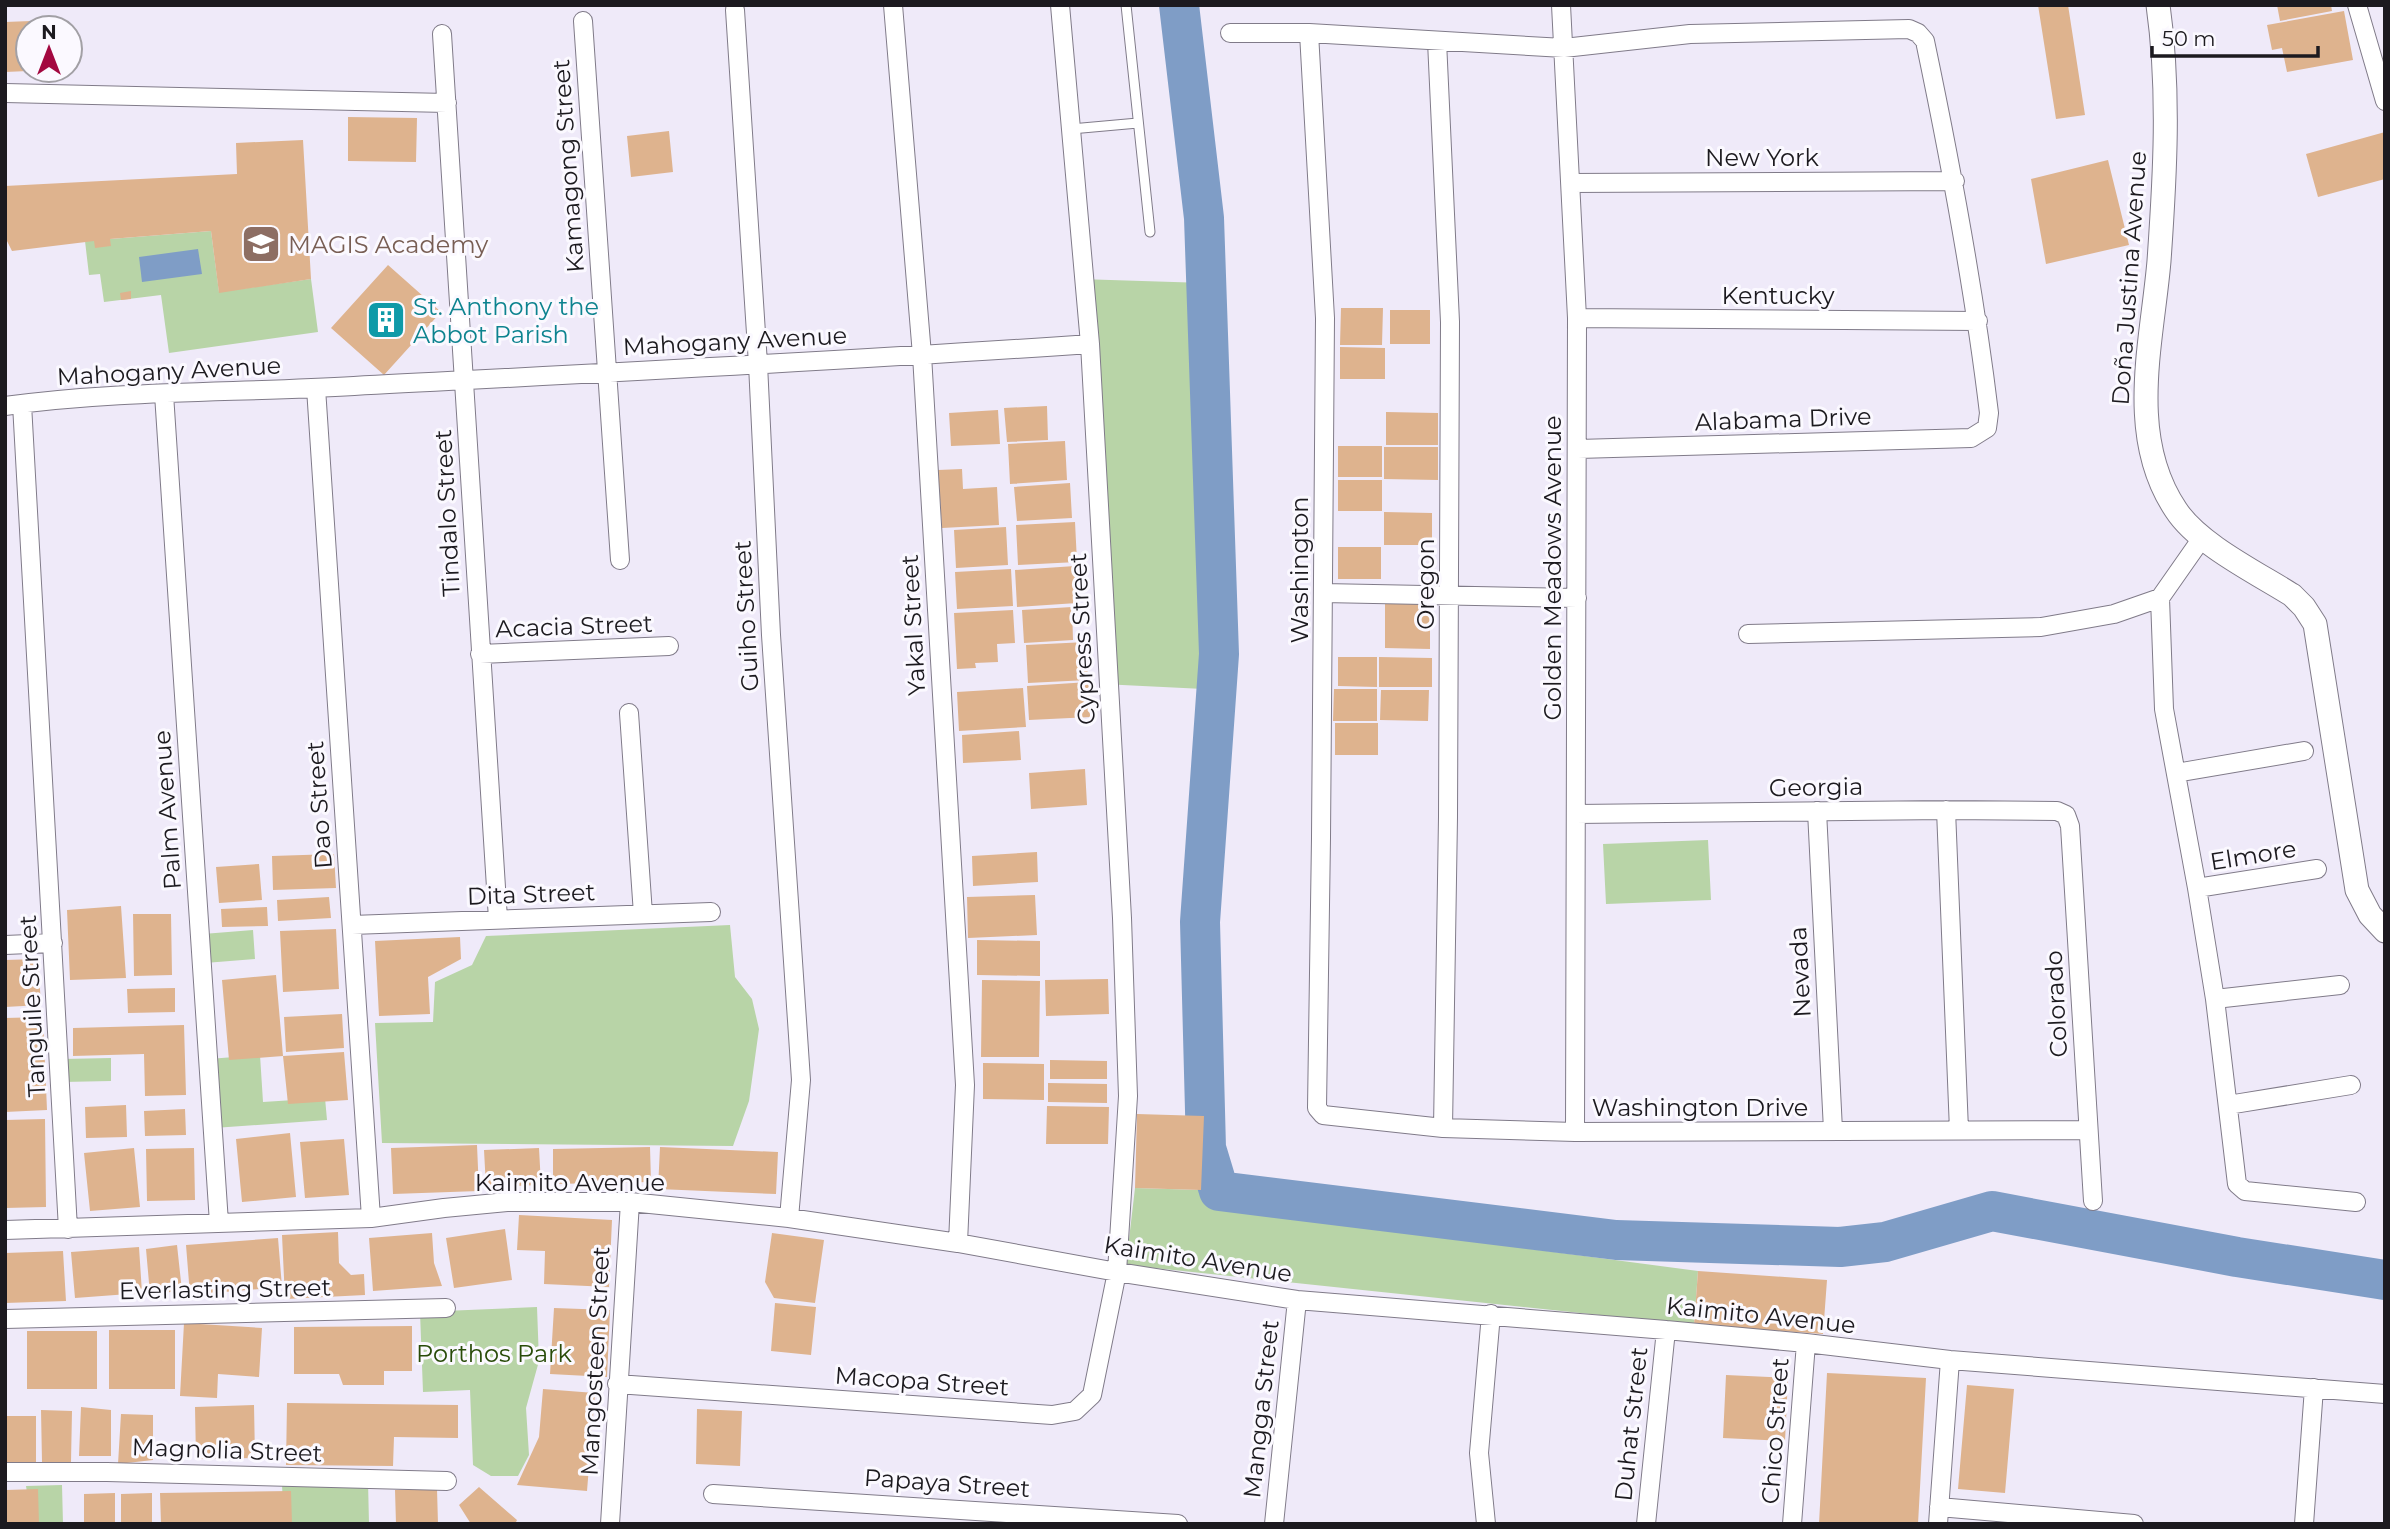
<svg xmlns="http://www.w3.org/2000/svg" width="2390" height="1529" font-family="Montserrat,sans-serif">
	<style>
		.green { fill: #b8d4a7 }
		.water { fill: #7f9dc6 }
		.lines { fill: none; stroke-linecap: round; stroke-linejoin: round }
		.river { stroke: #7f9dc6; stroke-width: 40 }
		.building { fill: #deb38e }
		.service-casing { stroke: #807b89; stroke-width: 11 }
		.minor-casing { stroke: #807b89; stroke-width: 20 }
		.tertiary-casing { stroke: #807b89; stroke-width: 25 }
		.service { stroke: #fff; stroke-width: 9 }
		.minor { stroke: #fff; stroke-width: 18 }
		.tertiary { stroke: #fff; stroke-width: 23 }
		.labels { text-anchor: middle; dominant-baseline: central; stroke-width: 6; stroke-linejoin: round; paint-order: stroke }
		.street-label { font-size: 24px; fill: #1c1a1f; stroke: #fbf9ff }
		.education-label { font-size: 24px; fill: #785e54; stroke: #fbf9ff; text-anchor: start }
		.culture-label { font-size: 24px; fill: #0d838f; stroke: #fbf9ff; text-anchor: start }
		.park-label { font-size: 24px; fill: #284b08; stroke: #fbf9ff }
	</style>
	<rect width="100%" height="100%" fill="#efeaf9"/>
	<!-- green -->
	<path class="green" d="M211 231 219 292 311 279 318 332 169 353 161 295 104 302 100 274 89 275 85 241Z
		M1079 279 1205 283 1220 482 1224 690 1102 684Z
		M1708 840 1711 900 1606 904 1603 844Z
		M730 925 735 977 752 999 759 1029 749 1101 733 1146 382 1143 375 1023 433 1022 435 982 472 965 486 936Z
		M253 930 255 959 205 963 203 934Z
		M260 1055 263 1102 325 1098 327 1120 214 1128 209 1059Z
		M111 1058V1081L63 1082V1059Z
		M1135 1188 1201 1190 1213 1207 1698 1271 1694 1325 1126 1265Z
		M537 1307 539 1361 526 1408 529 1455 518 1476H491L473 1465 470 1390 423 1392 420 1312Z
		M368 1481 369 1524H284L282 1485Z
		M62 1485 63 1524H32L26 1486Z"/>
	<!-- water -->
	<path class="water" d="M198 249 202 274 142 282 139 257Z"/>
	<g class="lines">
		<!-- river -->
		<path class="river" d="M1179 5 1204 218 1219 654 1200 922 1206 1148 1219 1191 1616 1240 1840 1247 1885 1242 1992 1211 2237 1257 2385 1280"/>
	</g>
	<!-- building -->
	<path class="building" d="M2038 5H2068L2085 115 2056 119Z
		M2277 5H2331L2332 11 2280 21Z
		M2344 11 2353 60 2287 72 2282 48 2272 50 2267 25Z
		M31 21V28H28V71L5 72V22Z
		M348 117 417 118 416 162 348 161Z
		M669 131 673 172 631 177 627 136Z
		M2385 132V179L2318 197 2306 154Z
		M303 140 311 279 219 293 211 231 110 239 111 246 95 248 94 241 12 251 5 237V186L237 174 236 143Z
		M2108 160 2129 245 2046 264 2031 179Z
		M388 265 441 312 384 375 331 328Z
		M131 291V299L121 300 120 293Z
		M1341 308H1383L1382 345H1340Z
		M1390 310H1430V344H1390Z
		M1340 347 1385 348V379H1340Z
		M1047 406 1048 440 1007 442 1004 408Z
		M998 410 1000 444 951 446 949 413Z
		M1386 412 1438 413V445H1386Z
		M1065 441 1067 480 1010 484 1008 444Z
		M1338 446H1382V477H1338Z
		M1384 447H1438V480L1384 479Z
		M962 469 963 489 997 487 999 525 942 528 938 470Z
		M1338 480H1382V511H1338Z
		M1070 483 1072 518 1017 521 1014 487Z
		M1384 512 1432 513V545H1384Z
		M1075 522 1077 562 1018 565 1016 525Z
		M1006 527 1008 565 956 568 954 530Z
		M1338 547H1381V579H1338Z
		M1075 566 1077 603 1017 607 1015 570Z
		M1011 569 1013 606 957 609 955 572Z
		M1385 596H1430V649L1385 648Z
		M1072 607 1073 640 1024 643 1022 610Z
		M1013 610 1015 643 997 644 998 662 975 663 976 668 957 669 954 613Z
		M1086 642 1088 680 1028 683 1026 645Z
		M1338 657H1377V687L1338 686Z
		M1379 657 1432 658V687H1379Z
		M1089 682 1091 717 1029 720 1027 686Z
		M1023 688 1026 727 959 731 957 692Z
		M1334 689H1377V721H1333Z
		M1381 690H1429L1428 721 1380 720Z
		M1335 723H1378V755H1335Z
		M1019 731 1021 760 963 763 962 735Z
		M1085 769 1087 805 1031 809 1029 773Z
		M1037 852 1038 882 973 886 972 856Z
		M334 854 336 888 273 890 272 856Z
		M259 864 262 900 219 903 216 867Z
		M1035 895 1037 935 968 938 967 897Z
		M329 897 331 918 278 921 277 900Z
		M121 906 126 978 70 980 67 910Z
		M267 907 268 926 222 927 221 909Z
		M133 914H171L172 975 134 976Z
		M336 929 339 989 283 992 280 931Z
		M460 937 461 959 428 977 430 1014 379 1016 375 941Z
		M977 940 1040 941V976L977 975Z
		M38 959 41 1005 5 1007V960Z
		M276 975 283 1056 344 1052 348 1100 288 1104 283 1056 229 1060 222 980Z
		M1108 979 1109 1014 1046 1016 1045 980Z
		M982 980 1040 981 1039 1057H981Z
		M175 988V1012L128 1013 127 989Z
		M342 1014 344 1048 286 1052 284 1017Z
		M43 1017 47 1110 5 1112V1018Z
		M184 1025 186 1095 145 1096 144 1054 73 1056V1028Z
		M1050 1060 1107 1061V1079H1050Z
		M983 1063 1044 1064V1100L983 1099Z
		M1048 1083 1107 1084V1103L1048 1102Z
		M126 1105 127 1137 86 1138 85 1107Z
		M1047 1106 1109 1107 1108 1144H1046Z
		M185 1109 186 1135 145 1136 144 1111Z
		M1137 1114 1204 1116 1201 1190 1135 1188Z
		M45 1119 46 1207 5 1208V1120Z
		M290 1133 296 1197 242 1202 236 1139Z
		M344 1139 349 1195 305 1198 300 1142Z
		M477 1145 479 1191 393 1194 391 1148Z
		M650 1147 651 1182 553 1184V1149Z
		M660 1147 778 1152 776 1194 658 1189Z
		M134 1148 140 1207 90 1211 84 1153Z
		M194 1148 195 1200 147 1201 146 1149Z
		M539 1148 541 1185 486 1187 484 1150Z
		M519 1215 612 1220 609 1287 544 1284 545 1251 517 1250Z
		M505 1229 512 1280 454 1288 446 1238Z
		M338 1232 339 1263 351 1275 364 1274 365 1295 285 1299 282 1235Z
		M432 1233 434 1263 442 1286 373 1291 369 1238Z
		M772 1233 824 1240 815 1303 774 1298 765 1282Z
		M278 1238 282 1287 190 1295 186 1245Z
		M177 1245 182 1291 150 1294 146 1249Z
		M139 1247 142 1293 75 1298 71 1252Z
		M63 1251 66 1301 5 1303V1253Z
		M1698 1271 1827 1280 1823 1334 1694 1325Z
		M775 1303 816 1307 811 1355 771 1351Z
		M554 1308 610 1310 607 1377 550 1374Z
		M184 1323 262 1328 259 1377 218 1374 217 1398 180 1396Z
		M412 1326V1371H384V1385H343L339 1374H294V1327Z
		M109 1330H175V1389H109Z
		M27 1331H97V1389H27Z
		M1827 1373 1926 1378 1918 1524H1819Z
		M1726 1375 1788 1378 1785 1441 1723 1438Z
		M1967 1385 2014 1389 2005 1493 1958 1489Z
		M543 1389 595 1393 587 1491 517 1485 539 1437Z
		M287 1403 458 1405V1438L394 1437 393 1466 286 1465Z
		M254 1405 255 1458 196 1459 195 1407Z
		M81 1407 111 1410V1456H79Z
		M697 1409 742 1411 740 1466 696 1464Z
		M41 1410 72 1411 71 1462H42Z
		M121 1414 153 1415V1460L118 1464Z
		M5 1416H36V1465L5 1464Z
		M479 1487 517 1520 515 1524H471L459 1505Z
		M38 1489 39 1524H7L6 1490Z
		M437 1489 438 1524H396L395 1490Z
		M291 1491 292 1524H161L160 1493Z
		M115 1493V1524H84V1494Z
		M152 1493V1524H121V1494Z"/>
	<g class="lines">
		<!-- service casing -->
		<g class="service-casing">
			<path id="service" d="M1126 5 1150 232
				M1071 129 1138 123"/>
		</g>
		<!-- minor casing -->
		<g class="minor-casing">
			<path id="minor" d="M893 5 922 355 965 1085 958 1243
				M1561 5 1577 318 1575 1132
				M2357 5 2385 101
				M735 10 758 364 771 635 801 1080 789 1218
				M583 21 620 560
				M1230 33H1309L1564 48 1690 34 1909 29 1918 33 1925 41C1951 165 1974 288 1989 413L1987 428 1971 438 1578 449
				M1309 33 1325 318 1321 838 1317 1108 1323 1115 1443 1128 1575 1132 2088 1130
				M442 34 498 919
				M1437 41 1450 322 1448 817 1443 1128
				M5 93 447 103
				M1570 183 1955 181
				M1577 318 1978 321
				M316 388 371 1218
				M164 394 219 1223
				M22 404 68 1229
				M5 406C120 390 239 393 354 386 600 373 845 361 1090 344
				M1323 593 1577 598
				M2160 598 2164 709 2197 888 2215 999 2237 1184 2245 1191 2356 1202
				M1748 634 2041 627 2114 614 2160 598 2202 538
				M480 654 669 646
				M629 713 643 914
				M2176 773 2304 751
				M1946 810 1959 1130
				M1817 811 1833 1130
				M1576 814 1946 810 2057 811 2066 815 2070 826 2093 1201
				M2197 888 2317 869
				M352 925 711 912
				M5 945 53 943
				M2215 999 2340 985
				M2228 1105 2351 1085
				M5 1230 371 1218 444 1208 507 1202H630L789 1218 958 1243 1117 1272 1297 1300 1666 1330 1806 1343 1950 1360 2385 1394
				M5 1319 446 1308
				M617 1384 1052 1415 1075 1411 1092 1395 1117 1272 1128 1096 1122 918 1090 344 1060 5
				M5 1472H107L447 1481
				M713 1494 1178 1524
				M1939 1507 2134 1524
				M610 1524 630 1202
				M1274 1524 1297 1300
				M1486 1524 1479 1453 1491 1314
				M1646 1524 1666 1330
				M1792 1524 1806 1343
				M1938 1524 1950 1360
				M2304 1524 2314 1388"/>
		</g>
		<!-- tertiary casing -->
		<g class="tertiary-casing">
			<path id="tertiary" d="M2158 5C2170 90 2165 176 2159 261 2152 343 2126 436 2176 510 2198 544 2257 573 2292 595L2304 607 2315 624 2357 890 2370 915 2385 931"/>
		</g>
		<!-- service -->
		<use href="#service" class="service"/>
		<!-- minor -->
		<use href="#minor" class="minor"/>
		<!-- tertiary -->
		<use href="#tertiary" class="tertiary"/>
	</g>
	<!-- icons -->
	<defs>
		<g id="school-square" transform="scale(2.0125)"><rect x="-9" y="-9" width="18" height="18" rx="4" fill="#8d6e63" stroke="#fbf9ff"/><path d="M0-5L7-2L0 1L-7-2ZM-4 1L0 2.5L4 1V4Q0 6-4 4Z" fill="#fff"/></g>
		<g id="building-square" transform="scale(2.0125)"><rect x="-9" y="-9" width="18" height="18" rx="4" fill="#0f9aa8" stroke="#fbf9ff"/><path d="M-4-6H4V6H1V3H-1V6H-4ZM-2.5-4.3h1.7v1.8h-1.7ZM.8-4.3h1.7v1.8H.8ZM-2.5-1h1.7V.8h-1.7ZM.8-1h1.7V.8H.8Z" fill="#fff"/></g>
	</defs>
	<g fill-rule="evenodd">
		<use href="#school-square" x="261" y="244"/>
		<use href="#building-square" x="386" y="320"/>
	</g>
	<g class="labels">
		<!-- street labels -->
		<g class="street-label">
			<text x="1762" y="157">New York</text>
			<text transform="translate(568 166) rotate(-94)">Kamagong Street</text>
			<text transform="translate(2129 278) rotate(-86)">Doña Justina Avenue</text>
			<text x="1778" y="295">Kentucky</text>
			<text transform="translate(735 341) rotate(-3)">Mahogany Avenue</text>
			<text transform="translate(169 371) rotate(-3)">Mahogany Avenue</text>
			<text transform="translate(1783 419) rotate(-2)">Alabama Drive</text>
			<text transform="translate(447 513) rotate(-93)">Tindalo Street</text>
			<text transform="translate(1552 568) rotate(-90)">Golden Meadows Avenue</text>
			<text transform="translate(1299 570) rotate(-90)">Washington</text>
			<text transform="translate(1425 584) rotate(-90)">Oregon</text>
			<text transform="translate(746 616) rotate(-93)">Guiho Street</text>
			<text transform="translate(913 625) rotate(-93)">Yakal Street</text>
			<text transform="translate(574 626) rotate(-2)">Acacia Street</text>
			<text transform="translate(1082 639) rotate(-93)">Cypress Street</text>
			<text transform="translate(1816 787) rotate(-1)">Georgia</text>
			<text transform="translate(319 805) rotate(-94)">Dao Street</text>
			<text transform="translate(167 810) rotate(-94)">Palm Avenue</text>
			<text transform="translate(2253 855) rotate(-9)">Elmore</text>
			<text transform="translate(531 894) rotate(-2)">Dita Street</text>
			<text transform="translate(1800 972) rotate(-93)">Nevada</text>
			<text transform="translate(2056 1004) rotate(-93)">Colorado</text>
			<text transform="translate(32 1006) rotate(-93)">Tanguile Street</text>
			<text x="1700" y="1107">Washington Drive</text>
			<text x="570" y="1182">Kaimito Avenue</text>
			<text transform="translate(1198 1259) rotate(9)">Kaimito Avenue</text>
			<text transform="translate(225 1289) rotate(-1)">Everlasting Street</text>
			<text transform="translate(1761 1315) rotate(6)">Kaimito Avenue</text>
			<text transform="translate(595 1361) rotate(-87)">Mangosteen Street</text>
			<text transform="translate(922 1381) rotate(4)">Macopa Street</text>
			<text transform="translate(1261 1409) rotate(-84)">Mangga Street</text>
			<text transform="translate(1631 1424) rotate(-84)">Duhat Street</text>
			<text transform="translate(1775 1431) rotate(-86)">Chico Street</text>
			<text transform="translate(227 1450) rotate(2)">Magnolia Street</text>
			<text transform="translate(947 1483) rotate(4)">Papaya Street</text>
		</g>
		<!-- education labels -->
		<g class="education-label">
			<text x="288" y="244">MAGIS Academy</text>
		</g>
		<!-- culture labels -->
		<g class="culture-label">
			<text x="413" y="306">St. Anthony the<tspan x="413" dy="28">Abbot Parish</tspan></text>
		</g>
		<!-- park labels -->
		<g class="park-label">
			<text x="494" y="1353">Porthos Park</text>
		</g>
	</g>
	<!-- border -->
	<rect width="2390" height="1529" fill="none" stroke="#1c1a1f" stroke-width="14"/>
	<!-- north arrow -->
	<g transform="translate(49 49)"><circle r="33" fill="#fbf9ff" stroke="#a2a0a5" stroke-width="2"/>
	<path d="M0-5L12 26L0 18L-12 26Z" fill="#a30840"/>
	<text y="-10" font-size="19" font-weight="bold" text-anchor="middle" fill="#1c1a1f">N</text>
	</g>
	<!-- scale -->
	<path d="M2152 46v10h166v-10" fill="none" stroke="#1c1a1f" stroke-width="3.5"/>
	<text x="2162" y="46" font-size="21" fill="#1c1a1f" stroke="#fbf9ff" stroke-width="5" paint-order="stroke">50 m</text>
</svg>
